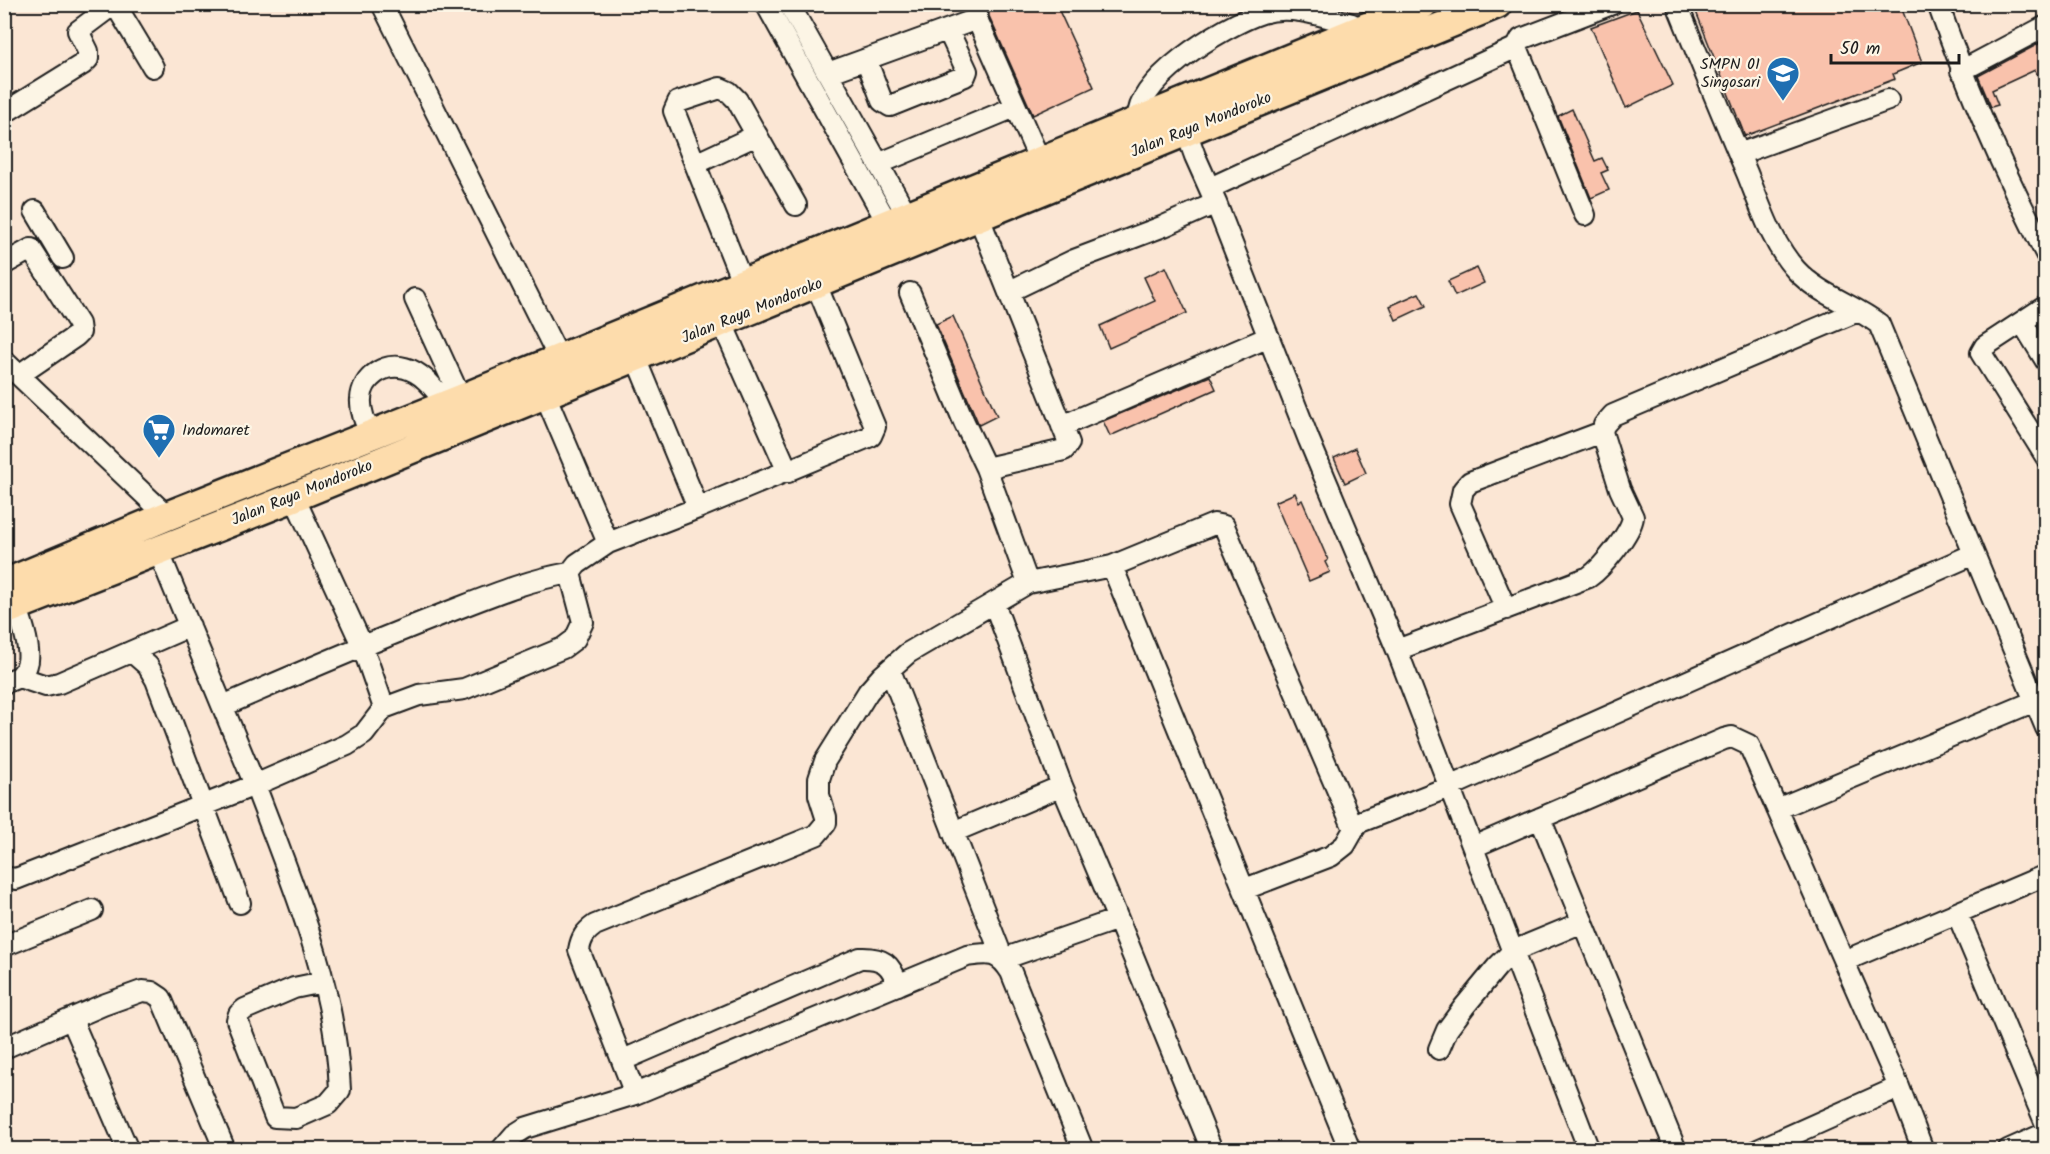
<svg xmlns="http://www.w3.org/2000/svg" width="2050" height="1154" font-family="Kalam,sans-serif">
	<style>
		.building { fill: #f9c2ac; stroke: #1c1c1c; stroke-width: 1.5 }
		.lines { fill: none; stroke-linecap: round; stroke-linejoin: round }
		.minor-casing { stroke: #1c1c1c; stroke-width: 24 }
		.highway-casing { stroke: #1c1c1c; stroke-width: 33 }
		.minor { stroke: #fcf5e5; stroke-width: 20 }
		.highway { stroke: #fddcac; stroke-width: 28 }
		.labels { text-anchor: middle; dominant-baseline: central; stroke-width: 4.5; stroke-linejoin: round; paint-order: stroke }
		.poi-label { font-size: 16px; fill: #1c1c1c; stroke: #fcf5e5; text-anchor: end }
		.street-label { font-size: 16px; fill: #1c1c1c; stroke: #fcf5e5 }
	</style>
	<rect width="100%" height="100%" fill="#fbe6d4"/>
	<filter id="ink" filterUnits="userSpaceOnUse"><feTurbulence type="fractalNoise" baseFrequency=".0167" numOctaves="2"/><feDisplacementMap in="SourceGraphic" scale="12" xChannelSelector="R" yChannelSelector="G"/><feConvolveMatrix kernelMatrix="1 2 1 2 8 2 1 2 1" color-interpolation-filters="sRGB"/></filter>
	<g filter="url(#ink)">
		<!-- building -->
		<path class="building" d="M989 4H1056L1094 87 1033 115 989 16Z
			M1693 4H1900L1922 62 1893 74 1895 79 1745 136Z
			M1637 10 1673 85 1626 108 1591 27Z
			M2046 40V92L2035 70 1992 90 1998 105 1991 107 1978 76Z
			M1572 109 1595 161 1602 158 1608 170 1601 173 1609 190 1591 198 1558 116Z
			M1166 267 1187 313 1109 348 1100 326 1155 301 1144 277Z
			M1477 268 1484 283 1455 296 1448 281Z
			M1419 293 1426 306 1396 320 1390 306Z
			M953 316 997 416 979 425 936 324Z
			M1210 376 1216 389 1110 436 1103 421Z
			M1355 448 1366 473 1345 483 1334 458Z
			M1295 493 1299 502 1302 500 1328 560 1325 562 1330 572 1309 581 1275 502Z"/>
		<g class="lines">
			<!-- minor casing -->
			<g class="minor-casing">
				<path id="minor" d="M115 4 153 67
					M382 4 559 358
					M766 4 893 233
					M789 4 907 215
					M977 4V19L1040 161
					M1677 4C1700 61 1723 117 1747 173 1760 205 1772 244 1796 270 1819 295 1853 304 1879 324L2046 728
					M1938 4C1968 90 2004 173 2046 254
					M866 59 882 101 890 106 965 76 967 71 948 30
					M1961 71 2046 26
					M828 73 977 19
					M4 113 83 64 88 59V51L78 31 114 4
					M1182 120 1195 156 1216 203 1309 440 1397 650 1589 1150
					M1140 128C1123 85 1227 24 1262 13 1291 4 1323 16 1352 24
					M1739 154 1888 100
					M695 164 757 135
					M878 164 1015 107
					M1210 188 1517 47
					M974 205 1069 443 1064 450 986 468
					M35 211 63 258
					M1585 215 1517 47 1521 39 1612 4
					M4 264 31 249 79 324 80 332 76 336 19 375
					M1010 291 1074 260 1164 226 1216 203
					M910 293 964 422 986 468 1028 583
					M747 294 674 111 678 102 720 88 729 92 737 100 796 205
					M415 299 466 410
					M2046 306 1985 346 1981 353 2046 457
					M2022 322 2046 361
					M722 323 788 472
					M636 358 698 508
					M4 361 167 516
					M541 385 608 543 698 508 871 436 875 427 816 284
					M1062 426 1269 337
					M371 435C366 424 360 412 361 399 362 378 384 362 405 368 424 373 435 390 447 404
					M294 497 362 645 384 708 364 734 347 745 255 785C292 883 336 984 340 1090L328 1104 296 1118 275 1117 237 1020 239 1014 245 1009 294 988 323 982
					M1112 566 1214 524 1224 526 1354 829
					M12 595C18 610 33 650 27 665 26 669 22 674 19 677
					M994 603 1062 786 1118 919 1212 1150
					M1506 609 1460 504 1463 490 1470 482 1602 432
					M1397 650 1589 577C1602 568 1631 533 1633 517L1620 489 1602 432 1604 425 1613 415 1858 311
					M132 652 148 666 156 680 240 903
					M890 670 1003 959 1118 919
					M4 683 19 677 46 686 59 683 190 626
					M223 706C296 674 369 643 443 614 485 598 526 580 570 573
					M384 708 419 695 464 689 563 648 575 639 583 622 570 573 577 564 608 543
					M1777 809 2035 701
					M1540 818 1676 1150
					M953 832 1062 786
					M1473 847 1724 739 1732 737 1749 745 1899 1087 1923 1150
					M4 877 16 879 255 785 158 550
					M1245 889 1331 856 1345 845 1357 824 1360 822 1449 787 1974 554
					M1957 913 2046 1124
					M4 946 92 910
					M1844 961 2046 875
					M72 1020 128 1150
					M4 1048 103 1005 142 991 152 992 161 998 225 1150
					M1439 1049 1447 1030 1464 1007 1497 967 1513 951 1583 922
					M623 1060 860 958C883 957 891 964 898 985
					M501 1150 514 1135 525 1128 635 1094
					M1083 1150 1011 972C998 951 989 953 967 956L635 1094 579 950C581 938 585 932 595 925L816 835 826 823V817L819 795V779L825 761 868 692 882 676 908 653 1028 583 1112 566 1350 1150
					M1758 1150 1899 1087
					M2008 1150 2046 1133"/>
			</g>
			<!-- highway casing -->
			<g class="highway-casing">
				<path id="highway" d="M4 584 167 516 461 399 1423 4
					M4 611 294 497 1497 4"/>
			</g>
			<!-- minor -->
			<use href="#minor" class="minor"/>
			<!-- highway -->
			<use href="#highway" class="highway"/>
		</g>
	</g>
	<!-- icons -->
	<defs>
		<g id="school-pin" transform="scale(1.725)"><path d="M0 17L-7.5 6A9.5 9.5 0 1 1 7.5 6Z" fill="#1f6fb2" stroke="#fcf5e5"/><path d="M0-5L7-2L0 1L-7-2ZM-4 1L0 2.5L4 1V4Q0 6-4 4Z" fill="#fff"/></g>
		<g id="supermarket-pin" transform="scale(1.725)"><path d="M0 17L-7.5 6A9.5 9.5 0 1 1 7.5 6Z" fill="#1f6fb2" stroke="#fcf5e5"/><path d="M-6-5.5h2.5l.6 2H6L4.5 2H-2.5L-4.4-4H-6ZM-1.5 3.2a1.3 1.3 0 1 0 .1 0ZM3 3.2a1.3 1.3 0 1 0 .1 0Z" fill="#fff"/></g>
	</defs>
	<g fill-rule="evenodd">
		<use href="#school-pin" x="1783" y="73"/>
		<use href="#supermarket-pin" x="159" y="430"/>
	</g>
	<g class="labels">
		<!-- poi labels -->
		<g class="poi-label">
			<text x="1760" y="64">SMPN 01<tspan x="1760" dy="18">Singosari</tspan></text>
			<text x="182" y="430" text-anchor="start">Indomaret</text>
		</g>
		<!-- street labels -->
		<g class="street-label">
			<text transform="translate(1201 125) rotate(-22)">Jalan Raya Mondoroko</text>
			<text transform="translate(752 311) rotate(-22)">Jalan Raya Mondoroko</text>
			<text transform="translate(302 493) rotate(-22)">Jalan Raya Mondoroko</text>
		</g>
	</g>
	<!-- margin -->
	<rect width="2050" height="1154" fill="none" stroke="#fcf5e5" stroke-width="24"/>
	<rect x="12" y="12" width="2026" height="1130" fill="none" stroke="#1c1c1c" stroke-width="2" filter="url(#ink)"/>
	<!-- scale -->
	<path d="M1831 54v9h128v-9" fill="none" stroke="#1c1c1c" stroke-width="3"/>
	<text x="1840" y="54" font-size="18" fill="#1c1c1c" stroke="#fcf5e5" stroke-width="4.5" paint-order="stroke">50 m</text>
</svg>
